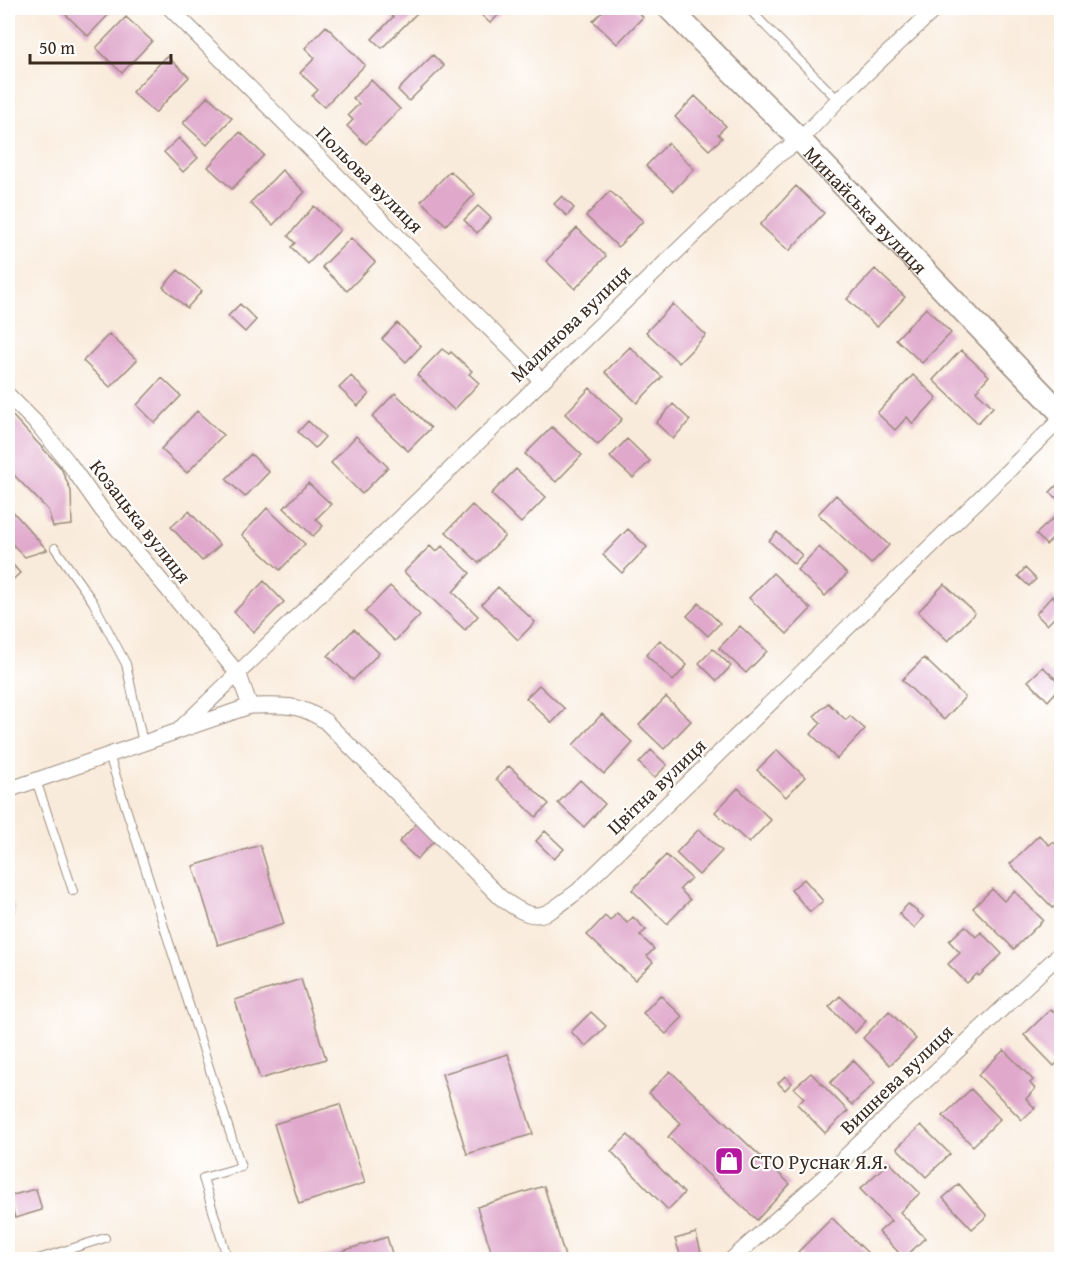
<svg xmlns="http://www.w3.org/2000/svg" width="1069" height="1267" font-family="'Gentium Book Plus',serif">
	<style>
		.building { fill: #e0a9cc }
		.lines { fill: none; stroke-linecap: round; stroke-linejoin: round }
		.lane-casing { stroke: #9a8a7c; stroke-width: 10 }
		.street-casing { stroke: #9a8a7c; stroke-width: 17 }
		.secondary-casing { stroke: #9a8a7c; stroke-width: 25 }
		.lane { stroke: #fff; stroke-width: 8 }
		.street { stroke: #fff; stroke-width: 15 }
		.secondary { stroke: #fff; stroke-width: 22 }
		.labels { text-anchor: middle; dominant-baseline: central; stroke-width: 4.5; stroke-linejoin: round; paint-order: stroke }
		.street-label { font-size: 20px; fill: #3b2a1e; stroke: #fff }
		.poi-label { font-size: 20px; fill: #3b2a1e; stroke: #fff; text-anchor: start }
	</style>
	<rect width="100%" height="100%" fill="#fff"/>
	<filter id="ink" filterUnits="userSpaceOnUse"><feTurbulence type="fractalNoise" baseFrequency=".0167" numOctaves="2"/><feDisplacementMap in="SourceGraphic" scale="12" xChannelSelector="R" yChannelSelector="G"/><feConvolveMatrix kernelMatrix="1 2 1 2 8 2 1 2 1" color-interpolation-filters="sRGB"/></filter>
	<filter id="wash" filterUnits="userSpaceOnUse"><feTurbulence type="fractalNoise" baseFrequency=".008" numOctaves="4" result="noise"/><feDisplacementMap in="SourceGraphic" scale="24" xChannelSelector="R" yChannelSelector="G"/><feGaussianBlur stdDeviation="1.35" result="paint"/><feColorMatrix in="noise" values="0 0 0 0 0 0 0 0 0 0 0 0 0 0 0 0 0 1.4 0 .05"/><feComposite in="paint" operator="in"/></filter>
	<g filter="url(#wash)">
		<rect width="100%" height="100%" fill="#f9ebdb"/>
		<g id="blocks">
			<!-- building -->
			<path class="building" d="M63 8H115L88 36 61 10Z
				M383 8H422L382 48 372 39 393 17Z
				M479 8H506L490 23 476 10Z
				M606 8H633L643 17 617 44 593 21Z
				M126 17 152 41 122 73 96 48Z
				M326 26 365 65 324 107 312 96 318 90 300 73 315 58 305 48Z
				M433 55 444 66 409 101 398 90Z
				M167 56 189 77 155 113 132 92Z
				M371 80 400 109 366 144 347 126 353 120 348 115 359 104 353 98Z
				M208 96 232 118 207 145 183 123Z
				M695 96 726 126 718 134 722 138 709 150 675 117Z
				M240 132 264 155 232 189 208 167Z
				M179 138 198 158 183 172 164 152Z
				M668 143 694 169 673 191 646 166Z
				M282 170 305 192 273 225 250 203Z
				M450 171 475 194 446 225 421 201Z
				M796 186 824 213 789 251 760 225Z
				M610 191 643 221 618 247 586 216Z
				M562 196 574 208 567 216 554 204Z
				M314 206 340 230 308 264 291 247 295 243 288 236Z
				M478 206 491 218 477 233 464 220Z
				M577 228 606 256 575 289 546 261Z
				M351 238 375 262 347 291 322 267Z
				M875 269 905 297 877 327 847 299Z
				M178 270 202 291 187 308 163 287Z
				M240 304 256 320 245 332 228 316Z
				M673 304 706 335 679 363 646 332Z
				M926 308 951 333 922 363 896 339Z
				M397 323 421 346 406 362 382 339Z
				M109 334 137 360 110 387 83 361Z
				M630 347 662 377 637 403 605 372Z
				M442 349 449 354 451 352 472 371 469 374 479 383 454 410 417 375Z
				M961 350 989 376 976 391 993 407 978 423 933 380Z
				M913 375 937 398 913 424 907 417 895 430 877 413Z
				M351 376 369 394 358 406 339 388Z
				M162 378 181 396 155 423 137 405Z
				M590 388 622 419 598 445 565 414Z
				M395 393 431 428 408 451 372 417Z
				M673 404 690 420 673 439 656 423Z
				M8 411 61 468 71 491 72 525 53 527 48 510 8 469Z
				M197 411 223 435 187 473 161 449Z
				M308 421 325 437 315 448 298 432Z
				M552 427 582 455 556 482 525 454Z
				M356 436 388 467 362 494 331 463Z
				M627 439 650 461 633 478 610 457Z
				M251 454 269 472 245 497 226 479Z
				M516 469 546 497 521 523 491 494Z
				M1062 480V503L1050 492Z
				M308 483 331 504 316 519 323 526 313 536 284 508Z
				M836 495 889 545 871 564 818 514Z
				M472 505 505 536 479 563 446 532Z
				M8 506 47 550 25 557 8 540Z
				M267 508 305 544 280 570 242 535Z
				M189 511 220 545 202 561 171 527Z
				M1059 513 1062 515V530L1046 545 1036 534Z
				M628 529 647 547 622 573 603 555Z
				M777 532 802 555 794 564 769 541Z
				M430 546 436 552 442 546 470 573 453 592 478 616 465 630 404 572Z
				M819 547 847 574 825 596 797 570Z
				M8 559 20 573 8 584Z
				M1025 568 1036 579 1029 586 1018 576Z
				M773 573 811 609 787 634 749 598Z
				M264 581 284 602 254 632 234 612Z
				M944 584 975 613 948 641 918 612Z
				M390 586 420 615 395 641 365 612Z
				M498 587 535 622 518 640 482 604Z
				M1052 596 1062 605V610L1047 625 1036 614Z
				M699 603 720 623 708 636 687 616Z
				M740 626 767 651 746 673 719 648Z
				M354 629 379 653 353 680 328 656Z
				M660 640 687 665 673 681 646 655Z
				M713 649 731 666 717 681 699 663Z
				M924 658 965 697 944 720 902 680Z
				M1043 667 1062 685 1048 701 1028 681Z
				M539 685 565 709 552 723 526 698Z
				M666 697 691 721 664 749 639 725Z
				M828 703 846 720 850 716 865 729 837 759 811 734 821 723 814 716Z
				M602 714 633 743 604 774 573 745Z
				M651 750 667 765 654 778 639 763Z
				M777 750 805 777 786 797 757 770Z
				M509 766 549 804 536 817 496 779Z
				M580 780 605 804 584 827 558 803Z
				M738 788 771 820 749 843 715 812Z
				M418 822 436 839 417 859 399 842Z
				M699 829 722 851 699 875 676 853Z
				M545 831 564 849 554 859 536 841Z
				M1039 835 1049 845 1053 842 1062 850V885L1060 887 1062 889V900L1053 908 1010 864Z
				M260 845 284 924 218 945 193 866Z
				M666 855 691 878 680 889 690 900 667 924 632 890Z
				M804 879 823 901 810 912 791 890Z
				M992 889 1004 901 1014 891 1043 920 1014 949 973 908Z
				M8 890 15 911 8 913Z
				M908 904 924 917 914 928 899 914Z
				M617 913 627 923 633 917 646 930 640 935 654 949 647 956 653 962 635 980 587 935 605 916 610 921Z
				M965 926 976 937 981 932 1002 954 979 976 977 974 967 983 948 964 960 953 949 941Z
				M301 979 326 1059 260 1079 235 1000Z
				M660 995 683 1017 666 1034 643 1013Z
				M840 996 866 1021 855 1033 829 1007Z
				M1051 1009 1062 1020V1058L1054 1066 1024 1035Z
				M889 1011 916 1039 890 1065 863 1038Z
				M591 1012 606 1026 586 1046 571 1032Z
				M1004 1050 1033 1080 1030 1083 1035 1089 1026 1099 1035 1108 1022 1120 978 1075Z
				M508 1054 533 1134 467 1154 442 1074Z
				M853 1060 875 1083 852 1105 830 1083Z
				M670 1071 790 1184 757 1220 668 1137 681 1123 649 1093Z
				M811 1073 848 1111 825 1133 797 1104 804 1098 794 1088Z
				M785 1076 792 1083 785 1090 778 1083Z
				M971 1089 1000 1119 973 1146 943 1116Z
				M340 1104 365 1183 299 1204 274 1124Z
				M921 1125 950 1154 926 1177 897 1148Z
				M628 1135 684 1193 668 1210 611 1151Z
				M889 1162 920 1193 900 1212 925 1238 904 1258 879 1232 891 1221 860 1189Z
				M959 1184 987 1216 972 1229 943 1198Z
				M544 1186 566 1260H494L477 1207Z
				M36 1189 42 1210 15 1218 9 1196Z
				M832 1218 875 1260H806L798 1252Z
				M696 1233 703 1260H682L675 1239Z
				M387 1237 394 1260H318L317 1259Z"/>
		</g>
	</g>
	<g filter="url(#ink)">
		<use href="#blocks" fill-opacity="0" stroke="#9a8a7c" stroke-width="1.5"/>
		<g class="lines">
			<!-- lane casing -->
			<g class="lane-casing">
				<path id="lane" d="M748 8 838 100
					M55 548 93 602 126 664 143 743
					M109 755 241 1167 203 1178 228 1260
					M36 780 73 891
					M35 1260 105 1238"/>
			</g>
			<!-- street casing -->
			<g class="street-casing">
				<path id="street" d="M170 8 541 380
					M8 395 39 426 68 462 102 510 239 675 250 706
					M181 728 774 158 800 140 838 100 936 8
					M8 790 250 706C283 706 296 702 325 721L500 897C538 926 543 917 578 891L1062 418
					M731 1260 826 1175 1062 952"/>
			</g>
			<!-- secondary casing -->
			<g class="secondary-casing">
				<g id="secondary">
					<path id="s1" d="M669 8 800 140 1062 414"/>
				</g>
			</g>
			<!-- lane -->
			<use href="#lane" class="lane"/>
			<!-- street -->
			<use href="#street" class="street"/>
			<!-- secondary -->
			<use href="#secondary" class="secondary"/>
		</g>
	</g>
	<!-- icons -->
	<defs>
		<g id="shop-square" transform="scale(1.5)"><rect x="-9" y="-9" width="18" height="18" rx="4" fill="#b5179e" stroke="#fff"/><path d="M-5-2.5h2.3a2.7 3.5 0 0 1 5.4 0H5L5.5 6h-11ZM-1.5-2.5h3a1.5 2.3 0 0 0-3 0Z" fill="#fff"/></g>
	</defs>
	<g fill-rule="evenodd">
		<use href="#shop-square" x="729" y="1161"/>
	</g>
	<g class="labels">
		<!-- street labels -->
		<g class="street-label">
			<text transform="translate(370 179) rotate(45)">Польова вулиця</text>
			<text stroke="none"><textPath href="#s1" startOffset="282">Минайська вулиця</textPath></text>
			<text transform="translate(570 323) rotate(-44)">Малинова вулиця</text>
			<text transform="translate(141 521) rotate(52)">Козацька вулиця</text>
			<text transform="translate(656 786) rotate(-44)">Цвітна вулиця</text>
			<text transform="translate(896 1079) rotate(-44)">Вишнева вулиця</text>
		</g>
		<!-- poi labels -->
		<g class="poi-label">
			<text x="750" y="1161">СТО Руснак Я.Я.</text>
		</g>
	</g>
	<!-- margin -->
	<rect width="1069" height="1267" fill="none" stroke="#fff" stroke-width="30"/>
	<!-- scale -->
	<path d="M30 54v9h141v-9" fill="none" stroke="#3b2a1e" stroke-width="3"/>
	<text x="39" y="54" font-size="18" fill="#3b2a1e" stroke="#ffffff" stroke-width="4.5" paint-order="stroke">50 m</text>
</svg>
